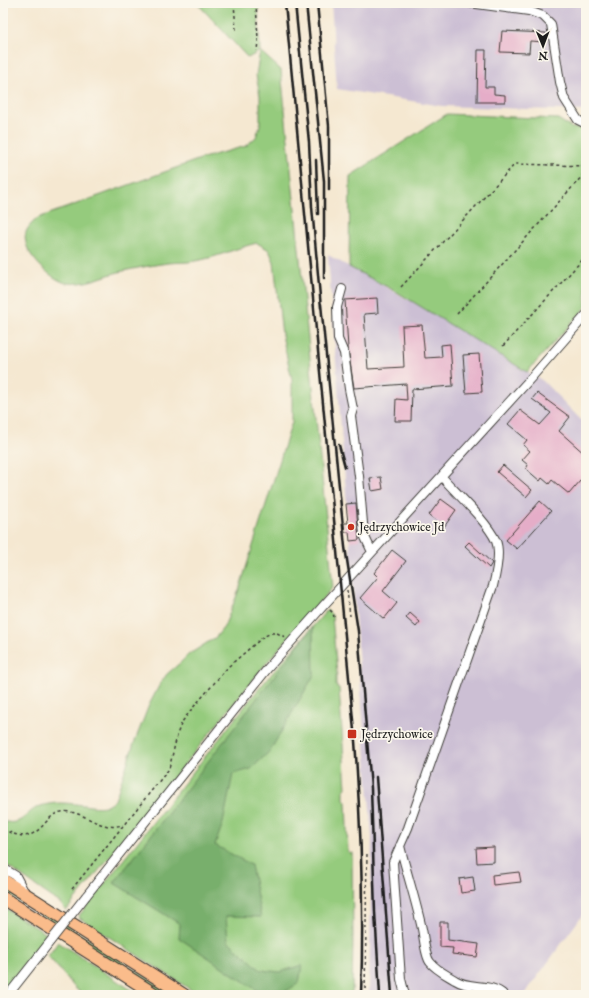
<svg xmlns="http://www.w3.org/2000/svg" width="589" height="998" font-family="'IM FELL English',serif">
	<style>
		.industrial { fill: #ccbfd4 }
		.green { fill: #95cb7d; stroke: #58744c }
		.forest { fill: #78af6c; stroke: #4a6644 }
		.building { fill: #e5adc8 }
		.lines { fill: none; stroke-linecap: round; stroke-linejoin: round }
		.minor-casing { stroke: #3d3b37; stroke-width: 10 }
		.highway-casing { stroke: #3d3b37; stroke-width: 14 }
		.path { stroke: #3d3b37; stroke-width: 1.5; stroke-dasharray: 3 3; stroke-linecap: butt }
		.minor { stroke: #fff; stroke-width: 8 }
		.highway { stroke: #fabc8b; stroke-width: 12 }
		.rail { stroke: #1c1c1c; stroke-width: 2.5 }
		.minor-bridge-casing { stroke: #3d3b37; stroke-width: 10; stroke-linecap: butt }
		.minor-bridge { stroke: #fff; stroke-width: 8 }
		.poi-dot { fill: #c8321e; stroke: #fbf7ec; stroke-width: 1.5 }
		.labels { text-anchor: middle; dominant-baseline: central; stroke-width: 3.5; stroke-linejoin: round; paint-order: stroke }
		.poi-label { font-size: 12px; fill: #1c1c1c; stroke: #fbf7ec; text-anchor: start }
	</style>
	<rect width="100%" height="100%" fill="#fbf7ec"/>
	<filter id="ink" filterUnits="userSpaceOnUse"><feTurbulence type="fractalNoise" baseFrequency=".025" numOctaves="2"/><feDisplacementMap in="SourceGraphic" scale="8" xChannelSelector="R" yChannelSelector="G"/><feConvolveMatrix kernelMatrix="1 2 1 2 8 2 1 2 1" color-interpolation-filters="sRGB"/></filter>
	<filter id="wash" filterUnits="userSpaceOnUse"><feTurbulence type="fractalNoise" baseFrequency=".012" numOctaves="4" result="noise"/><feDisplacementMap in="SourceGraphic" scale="16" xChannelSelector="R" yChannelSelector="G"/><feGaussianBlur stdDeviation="0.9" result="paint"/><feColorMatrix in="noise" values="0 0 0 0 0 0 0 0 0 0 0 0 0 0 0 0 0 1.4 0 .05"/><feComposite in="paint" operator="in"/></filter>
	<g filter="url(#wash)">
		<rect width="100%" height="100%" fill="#f5e8d1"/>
		<!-- industrial -->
		<path class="industrial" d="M331 3H586V111L442 106 337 89Z
			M328 255 436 315 543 381 586 425V910L524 995H369L372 837Z"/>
		<!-- green -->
		<path class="green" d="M197 3H258L260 51 281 70 333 587 269 660 66 911 60 903 3 863V821C22 827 25 813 38 807 53 801 68 803 83 805 91 806 101 808 108 805 110 804 113 802 115 800L133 746 149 705 160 684 167 674 180 663 188 655 216 637 224 627 239 590 292 422V380L282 335 274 262 269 250 257 243C236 248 216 258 195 261 186 263 177 262 168 263 153 265 137 268 123 271 104 275 85 286 66 283 53 280 33 261 28 249 22 234 26 228 38 218L203 158 246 146 256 137 260 125V96L256 75 260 51 248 58Z
			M447 114 558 119 572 128 586 129V307L527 372 397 292 349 267 350 176Z
			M327 610 332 615 337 674 336 677V686L339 688 346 788 344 790V799L346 802 348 852 352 853 353 937 352 995H199L78 917 257 691Z
			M3 885 174 995H165L3 891Z
			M3 907 48 935 3 992Z
			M58 942 139 995H85L76 989 48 956Z"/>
		<!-- forest -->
		<path class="forest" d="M313 626 314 675 270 751 251 769 233 774 223 823 215 845 251 865 261 917 226 916 228 941 261 970 280 972 302 965 299 983 280 995H264L179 938 180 924 114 883Z"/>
		<g id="blocks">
			<!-- building -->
			<path class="building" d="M502 31 546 33V42L530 41 529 53 500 52Z
				M478 50H486L485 87H494V94L505 95V102H477Z
				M377 298 378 313 364 314 368 369 404 367 402 326 422 325 425 358 442 357 441 345 450 344 453 386 412 389 411 421H395L396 399 407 400 406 384 354 388 348 348 345 300Z
				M479 354 482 392 466 393 463 355Z
				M537 393 570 417 559 431 586 455V474L569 494 552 480 549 484 542 478 540 481 526 469 528 465 522 460 530 451 523 445 527 440 508 424 520 410 540 425 551 413 532 399Z
				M503 465 532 490 526 497 497 472Z
				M381 477 383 489 372 491 370 478Z
				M441 499 456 510 444 527 429 515Z
				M540 501 551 511 517 549 506 540Z
				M356 503 359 540 350 541 349 532H345L344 523H348L346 504Z
				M469 542 492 563 489 568 465 546Z
				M392 550 406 561 383 591 397 603 384 619 360 598 378 577 374 573Z
				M410 613 420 622 416 627 406 618Z
				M494 847V862L477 863 476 848Z
				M519 872 521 882 493 885 492 875Z
				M473 877 475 891 461 893 459 879Z
				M440 922H448V940L479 944 477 957 452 954 453 948 440 947Z"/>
		</g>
	</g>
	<g filter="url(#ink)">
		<use href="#blocks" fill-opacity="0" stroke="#3d3b37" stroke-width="1"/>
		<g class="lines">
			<!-- minor casing -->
			<g class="minor-casing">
				<path id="minor" d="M469 3 529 11 543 16 551 24 560 82 564 98 578 120 586 124
					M342 289 337 307 338 339 344 353 349 389 353 409 351 416 359 476 364 535 372 552
					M400 846C407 874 416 901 422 929 424 938 425 956 430 962 436 970 447 975 455 980 470 990 491 982 504 995
					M3 868 16 876 25 893
					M86 896 268 668 324 605 531 378 586 315
					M8 995 38 957
					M405 995 401 979 393 862 408 828 493 586C496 574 501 553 496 541 486 520 457 494 442 477"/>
			</g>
			<!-- highway casing -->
			<g class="highway-casing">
				<path id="highway" d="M3 880 184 995
					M3 898 156 995"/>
			</g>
			<!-- path -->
			<path class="path" d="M234 3 236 30
				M256 3 258 40 257 51
				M401 287 515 164 586 166
				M457 314 586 172
				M503 346 586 256
				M347 590 350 616
				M330 610 333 613 334 617
				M3 829C22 839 32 839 46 822 50 818 54 813 61 812 78 809 91 823 108 826 113 827 118 826 123 825
				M72 889 169 769 178 732 182 722 191 710 229 666 263 637 271 633H277L285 637
				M365 995 367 852"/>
			<!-- minor -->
			<use href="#minor" class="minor"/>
			<!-- highway -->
			<use href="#highway" class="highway"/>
			<!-- rail -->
			<path class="rail" d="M285 3 355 741C361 825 364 910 361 995
				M295 3 309 142 312 207 321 308
				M306 3 324 181V278
				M317 3 329 126V190
				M316 160 318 214
				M321 304 345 547 358 631 371 788 375 912 380 995
				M339 445 345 467
				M376 777 392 995"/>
			<!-- minor-bridge casing -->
			<g class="minor-bridge-casing">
				<path id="minor-bridge" d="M38 957 86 896"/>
			</g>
			<!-- minor-bridge -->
			<use href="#minor-bridge" class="minor-bridge"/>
		</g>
	</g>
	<!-- markers -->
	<g class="poi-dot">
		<circle cx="351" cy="527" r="4"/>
		<rect x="347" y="729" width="10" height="10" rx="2"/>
	</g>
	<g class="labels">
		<!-- poi labels -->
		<g class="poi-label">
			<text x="359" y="527">Jędrzychowice Jd</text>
			<text x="361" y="734">Jędrzychowice</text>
		</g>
	</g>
	<!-- margin -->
	<rect width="589" height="998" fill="none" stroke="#fbf7ec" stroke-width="16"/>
	<!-- north arrow -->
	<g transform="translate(543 46) rotate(179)" stroke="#fbf7ec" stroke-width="3" paint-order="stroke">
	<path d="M0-3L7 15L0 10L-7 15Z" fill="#1c1c1c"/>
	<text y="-6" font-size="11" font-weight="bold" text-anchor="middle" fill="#1c1c1c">N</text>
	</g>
</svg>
